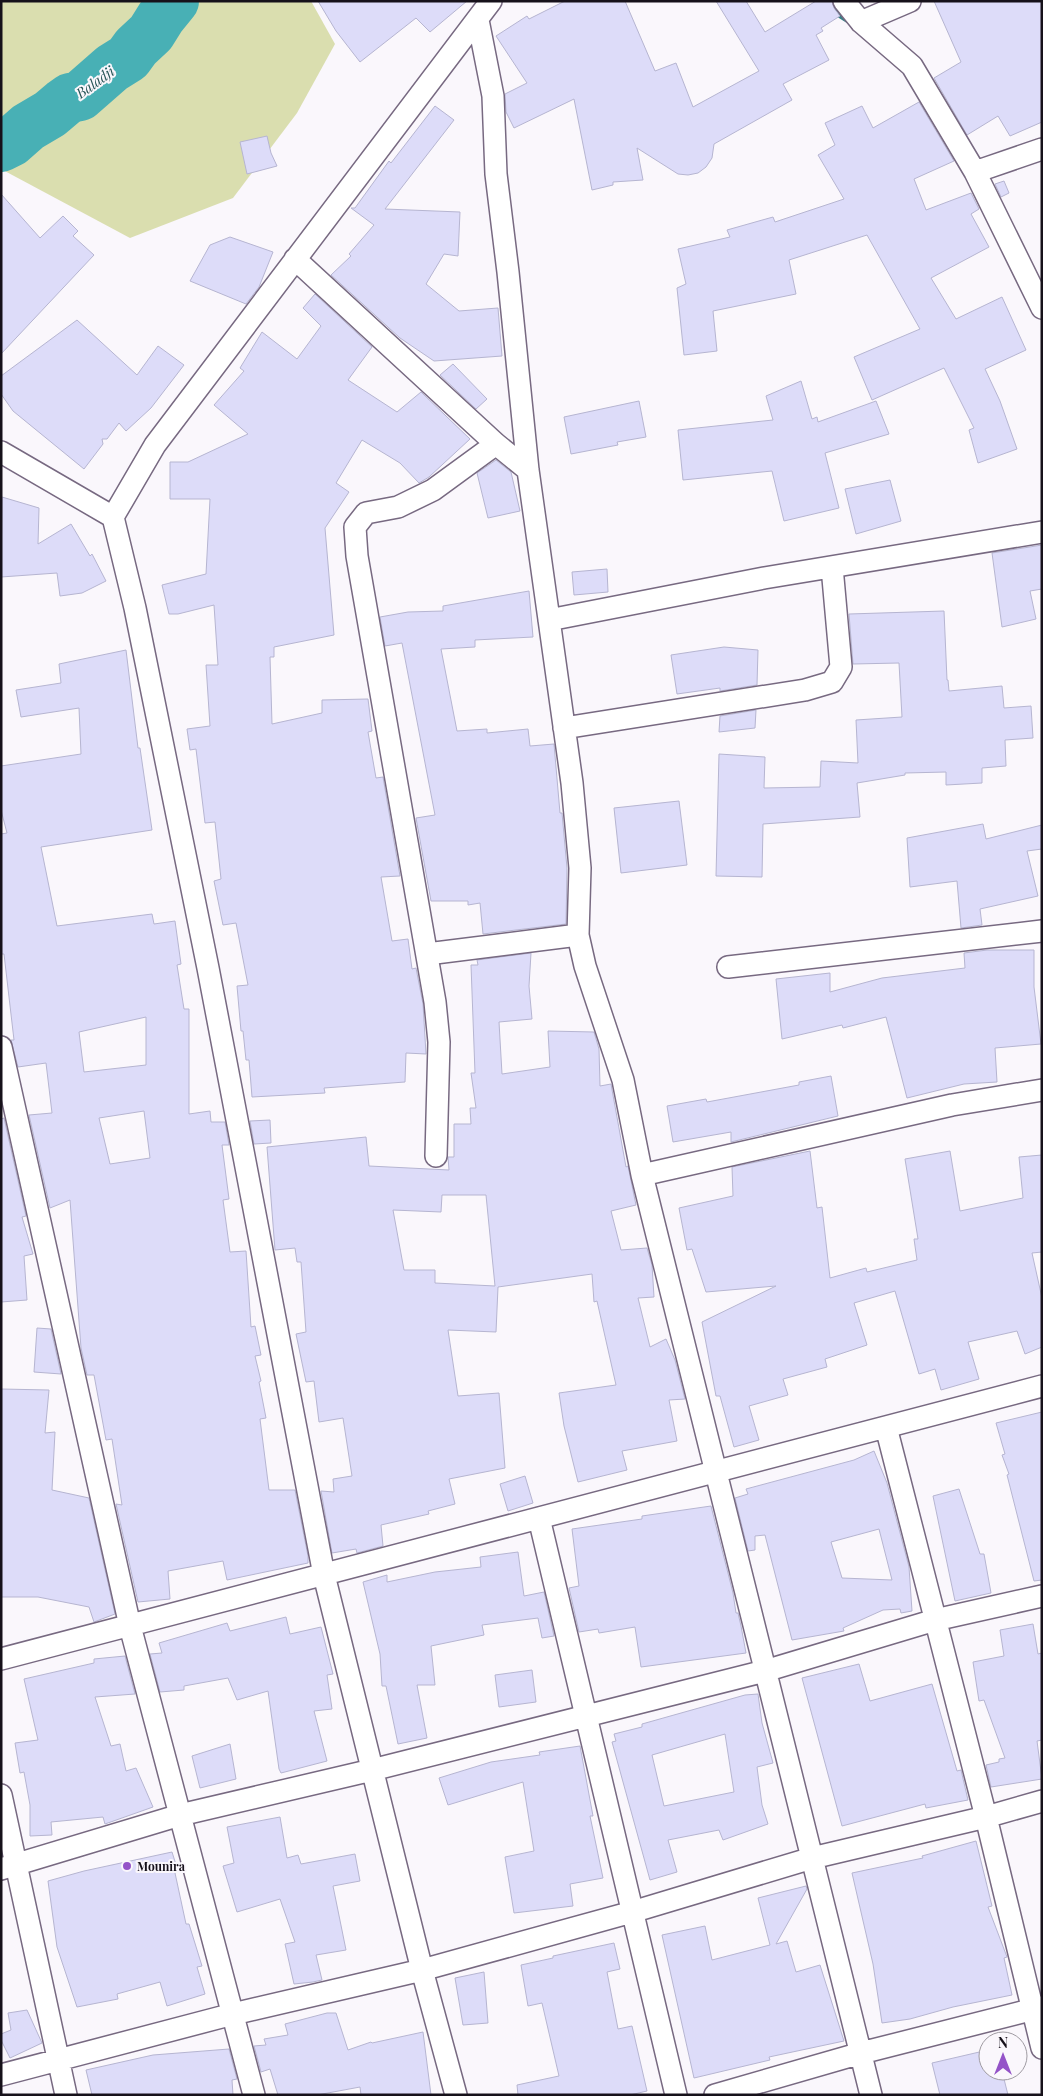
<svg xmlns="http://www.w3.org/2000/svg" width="1043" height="2096" font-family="'Playfair Display',serif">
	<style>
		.green { fill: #dadeaf }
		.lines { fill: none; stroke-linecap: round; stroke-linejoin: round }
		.stream { stroke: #398086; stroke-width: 9 }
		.river { stroke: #48b0b5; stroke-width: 50 }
		.building { fill: #dddcf9; stroke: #b6b5d1; fill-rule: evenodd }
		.minor-casing { stroke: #776981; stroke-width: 24 }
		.minor { stroke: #fff; stroke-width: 21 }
		.poi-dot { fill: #9453c8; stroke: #faf7fc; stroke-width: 2 }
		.labels { text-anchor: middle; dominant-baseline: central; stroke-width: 4; stroke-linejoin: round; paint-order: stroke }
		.poi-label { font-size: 12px; font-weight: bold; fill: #16111a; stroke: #faf7fc; text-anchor: start }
		.water-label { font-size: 14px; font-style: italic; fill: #255355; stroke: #faf7fc }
	</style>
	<rect width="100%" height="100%" fill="#faf7fc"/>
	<!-- green -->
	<path class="green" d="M1 1H311L335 44 297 113 233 198 130 238 1 169Z"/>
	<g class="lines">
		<!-- stream -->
		<path class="stream" d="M829 4 833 9 852 21"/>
		<!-- river -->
		<path class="river" d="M1 147 11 142 28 127 50 114 63 103 70 98 80 96 112 68 128 58 136 47 151 33 161 17 174 1"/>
	</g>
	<!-- building -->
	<path class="building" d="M318 1H467L430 32 416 18 360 62 336 31Z
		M565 1H625L655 71 676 63 693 107 759 71 716 1H746L765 32 816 1H832L834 8 840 16 821 28 823 31 816 35 829 60 783 84 792 100 714 144 712 158 706 167 698 173 688 175 678 174 637 148 643 180 613 182V185L592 190 574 99 514 128 506 112 505 94 527 83 496 36 527 16 529 19Z
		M934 1H1042V122L1010 136 998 116 967 135 934 78 961 62Z
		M919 102 954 161 914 179 926 210 971 193 979 209 971 214 989 247 931 278 956 319 1002 297 1026 350 985 369 1000 401 1017 449 978 463 969 430 974 428 944 368 872 400 854 357 920 329 867 235 789 260 796 294 713 311 717 351 684 355 677 288 686 284 678 249 730 237 727 230 773 217 775 222 844 199 818 155 835 145 825 123 862 106 873 128Z
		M435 106 454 120 385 209 460 212 458 256 444 254 426 284 459 311 498 308 502 356 434 361 400 338 331 275 351 256 349 254 374 225 351 208H355L389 161 391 163Z
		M267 136 271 153 277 166 247 174 240 142Z
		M1004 181 1009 193 1001 197 995 184Z
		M1 194 40 238 63 216 78 231 73 236 94 255 1 354Z
		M230 237 273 252 259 287 246 304 190 281 210 245Z
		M315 294 372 347 348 380 397 412 421 392 470 439 429 477 419 483 400 463 362 440 336 483 349 492 325 528 334 635 274 647V657H270L272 724 322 713V700L368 699 372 731 368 732 376 778 383 777 400 876 381 877 392 941 408 939 412 969 416 968 423 1004 426 1054 406 1053 405 1082 324 1088 325 1093 252 1097 249 1060H246L243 1031H241L237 986 248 985 236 923 223 925 214 881 221 879 215 822 205 823 196 749 190 750 187 729 210 726 206 665H218L214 605 178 614H169L162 585 206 574 210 499H170V462H188L248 434 214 405 244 371 240 368 262 332 297 359 321 326 303 308Z
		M77 320 137 375 158 346 184 365 151 408 126 431 119 423 107 439H102L103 444 84 469 13 411 1 394V376Z
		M453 364 487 399 476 409 440 375Z
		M801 381 812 419 817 417 818 422 876 401 889 434 825 453 839 508 784 521 772 471 683 480 678 430 773 420 766 396Z
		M639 401 646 437 617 442 618 445 571 454 564 417Z
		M496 460 511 472 520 511 488 518 477 473Z
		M890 480 901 521 856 534 845 489Z
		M2 497 39 508 38 544 71 524 90 556 92 554 106 581 82 593 60 596 57 573 1 577Z
		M1042 545V589L1030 591 1036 619 1002 627 992 553Z
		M607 569 608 592 574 595 572 572Z
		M529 591 533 637 475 640V647L441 649 457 731 487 729V733L528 729 530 746 554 744 560 813H562L567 868 566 924 483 934 480 903 468 905V901H431L416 818 435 815 402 643 385 646 380 617 408 612 443 611V606Z
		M944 611 947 680H948L949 691 1002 686 1004 708 1031 706 1033 738 1005 740 1006 766 982 768V783L946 785V772L905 773V775L857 783 860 817 763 824 762 877 716 876 719 754 765 757 764 788 820 787 821 761 858 763 856 720 902 717 899 663 853 664 849 614Z
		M724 647 758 650 757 685 720 691V688L677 694 671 655Z
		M126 650 138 748H140L152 830 41 847 57 926 152 914 154 924 175 921 181 964 177 965 184 1009H189V1114L210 1111 211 1122H225L229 1145H222L229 1199 223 1200 230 1252 246 1251 251 1327 255 1326 261 1355 255 1356 261 1381 259 1382 266 1418 260 1419 269 1490H295L308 1556V1563L227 1580 223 1561 168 1571 170 1599 138 1602 116 1504 122 1505 112 1439 106 1440 94 1375H87L81 1348 70 1200 50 1208 29 1115 52 1113 46 1063 18 1067 11 1040H14L4 954H1V834L7 833 1 810V766L81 754 79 708 21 717 16 690 61 683 59 664ZM146 1017V1065L84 1072 79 1032ZM144 1111 150 1158 110 1164 99 1118Z
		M756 710 755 728 719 732 720 716Z
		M679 801 687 865 621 873 614 808Z
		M983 824 986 839 1042 825V849L1027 851 1038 896 980 909 982 925 961 928 957 881 910 887 907 838Z
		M987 950H1034V987L1041 1044 995 1048 997 1082 964 1084 907 1098 886 1017 843 1028 842 1025 782 1039 776 979 830 973V992L882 978 965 968 964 953Z
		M531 953 529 986 532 1019 499 1022 502 1074 550 1067 548 1031 594 1032 599 1049 600 1086 611 1084 626 1167 628 1166 636 1205 611 1211 621 1250 647 1248 652 1265 654 1297 638 1298 650 1347 666 1339 675 1360 685 1399 669 1400 677 1441 622 1451 627 1470 578 1482 564 1426 559 1393 616 1385 597 1301 594 1302 592 1274 498 1287 496 1332 448 1330 458 1396 499 1393 505 1468 449 1479 455 1504 428 1511 429 1514 381 1525 383 1546 357 1553 356 1549 332 1553 321 1491 334 1492 333 1479 352 1476 343 1418 319 1422 314 1381 306 1382 296 1334 306 1332 301 1262H297L295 1248 275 1250 267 1147 366 1137 369 1166 449 1170 448 1157H454V1124H471L470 1108H476L471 1073H475L471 965H478L477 960ZM442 1195H486L495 1286 435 1283V1270H404L393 1210 441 1212Z
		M831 1076 838 1116 731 1142V1132L673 1142 667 1106 706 1099 707 1102 799 1085V1082Z
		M4 1118 26 1216 22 1217 33 1254 24 1256 27 1300 1 1302V1119Z
		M270 1120 271 1143 254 1144 250 1121Z
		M810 1151 817 1208 822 1207 830 1278 866 1268 867 1272 917 1260 914 1239H918L905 1159 950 1151 960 1211 1023 1198 1019 1157 1042 1155V1252L1032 1253 1042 1298V1347L1025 1354 1017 1331 968 1342 979 1379 941 1390 935 1369 919 1374 895 1291 854 1303 867 1345 825 1359 827 1367 783 1379 788 1395 749 1406 759 1440 734 1447 720 1396H716L702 1322 776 1286 706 1292 692 1249 687 1250 679 1208 733 1196 732 1167Z
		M37 1328 51 1329 61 1374 34 1372Z
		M1 1389 49 1390 45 1433 55 1432 52 1490 89 1498 115 1614 94 1622 89 1607 38 1597H1Z
		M1042 1412V1580L1034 1581 1007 1475 1009 1474 1002 1455 1005 1454 996 1423Z
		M874 1451 887 1483 909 1567 912 1611 901 1613 900 1609 883 1610 843 1628 844 1631 792 1640 765 1535 755 1536V1550L748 1551 735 1498 748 1494 746 1489 854 1460ZM879 1529 892 1580 842 1578 831 1542Z
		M525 1476 533 1503 508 1511 500 1484Z
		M959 1489 980 1554H984L991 1593 955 1601 933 1496Z
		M711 1506 733 1593 736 1613H738L741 1626 746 1653 641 1667 635 1627 599 1633 598 1629 579 1632 569 1588 579 1586 572 1529 642 1519V1516Z
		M518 1552 524 1596 544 1592 554 1636 542 1638 538 1618 482 1625 484 1635 431 1646 435 1685H417L427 1738 398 1744 386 1686H382L380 1654 363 1582 387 1575V1582L435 1572 481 1567 480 1557Z
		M286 1617 290 1634 321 1627 333 1674 327 1675 332 1709 314 1711 327 1761 281 1773 279 1769 268 1691 237 1700 228 1678 184 1686V1690L160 1692 150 1654 162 1653 159 1643 227 1623 230 1631Z
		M1033 1624 1038 1654 1042 1653V1740L1037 1741 1042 1779 991 1787 986 1765 999 1762V1759L1005 1758 984 1700 979 1701 973 1662 1004 1656 1000 1630Z
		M125 1656 135 1694 95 1697 111 1746 120 1744 126 1771 136 1768 153 1807 105 1824 103 1817 51 1822 52 1835 30 1836V1805L24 1772 20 1773 15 1743 38 1740 24 1679 94 1663V1659Z
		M859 1664 870 1701 932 1684 957 1771 961 1770 968 1800 926 1808 925 1804 842 1826 802 1678Z
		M532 1670 536 1702 499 1707 495 1675Z
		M758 1694 762 1723 773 1763 757 1767 762 1805 768 1824 723 1840 719 1830 668 1840 677 1872 650 1880 612 1742 616 1741 614 1734 642 1727V1724L745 1695ZM725 1734 734 1792 664 1806 652 1755Z
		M230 1744 236 1779 200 1788 192 1756Z
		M580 1746 593 1816H590L603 1878 570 1884 573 1906 514 1913 505 1857 534 1851 523 1782 448 1805 439 1778 491 1762 540 1755 539 1752Z
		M280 1817 287 1858 298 1855 301 1864 355 1854 360 1881 333 1886 346 1950 316 1955 322 1980 313 1982 294 1984 285 1944 295 1942 280 1899 237 1912 223 1866 234 1863 227 1827Z
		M976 1841 992 1906 988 1907 1007 1957 1004 1958 1012 1995 953 2007 910 2019 882 2023 873 1964 852 1873 923 1858 922 1856Z
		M172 1852 178 1871 175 1873 186 1924H189L202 1966 197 1967 205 1994 167 2006 160 1982 117 1994 118 1999 77 2007 57 1947 48 1881 84 1871Z
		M806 1886 807 1889 776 1944 787 1941 796 1972 820 1965 844 2041 769 2057 770 2060 694 2078 662 1935 705 1926 712 1960 770 1945 758 1898Z
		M614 1943 620 1969 607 1972 618 2029 632 2026 647 2091 630 2095H518L517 2085 559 2076 542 2003 528 2006 521 1965 553 1958V1956Z
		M484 1972 488 2023 463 2025 455 1978Z
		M27 2010 42 2043 10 2058 1 2040V2034L11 2030 8 2013Z
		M327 2013H336L348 2050 371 2042 372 2043 423 2032 431 2095H361L360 2087 317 2095H278L270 2069 261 2072 254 2046 266 2045 264 2039 288 2035 285 2024Z
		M229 2049 237 2079 232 2080 233 2095H92L86 2070 153 2055Z
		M988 2050V2071H1002L1008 2095H940L932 2063Z"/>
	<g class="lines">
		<!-- minor casing -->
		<g class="minor-casing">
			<path id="minor" d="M844 1 861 22 912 66 975 172 1042 308
				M478 20 493 96 496 174 508 272 528 470 572 783 580 868 578 935 585 966 623 1080 642 1175 871 2095
				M861 22 910 1
				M975 172 1042 149
				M295 259 496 444 528 470
				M1 452 113 517
				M549 620 764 578 1042 532
				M564 728 805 690 832 682 841 667 832 567
				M427 954 578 935
				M728 967 1042 931
				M1 1047 130 1626 254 2095
				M436 1156 439 1042 435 1002 357 556 355 527 366 513 398 507 433 490 496 444
				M642 1175 952 1105 1042 1090
				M886 1427 986 1817 1042 2048
				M539 1518 676 2095
				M1 1659 1042 1386
				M1 1795 66 2095
				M1 1869 180 1815 372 1770 765 1671 935 1620 1042 1596
				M1 2075 233 2014 422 1970 632 1912 812 1858 986 1817 1042 1801
				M456 2095 422 1970 324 1575 208 968 135 608 113 517 155 445 491 1
				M715 2095 861 2053 1042 2007"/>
		</g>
		<!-- minor -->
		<use href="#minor" class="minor"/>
	</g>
	<!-- markers -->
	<circle class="poi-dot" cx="127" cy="1866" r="5"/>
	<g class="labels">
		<!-- poi labels -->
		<g class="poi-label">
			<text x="137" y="1866">Mounira</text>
		</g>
		<!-- water labels -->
		<g class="water-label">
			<text transform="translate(95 82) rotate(-36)">Baladji</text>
		</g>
	</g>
	<!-- border -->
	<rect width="1043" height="2096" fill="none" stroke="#16111a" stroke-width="5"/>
	<!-- north arrow -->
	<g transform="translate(1003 2056)"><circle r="24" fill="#faf7fc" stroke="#9f9ba2"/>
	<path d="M0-4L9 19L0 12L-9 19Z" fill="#9453c8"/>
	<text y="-8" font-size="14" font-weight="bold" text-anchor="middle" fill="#16111a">N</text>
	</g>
</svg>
